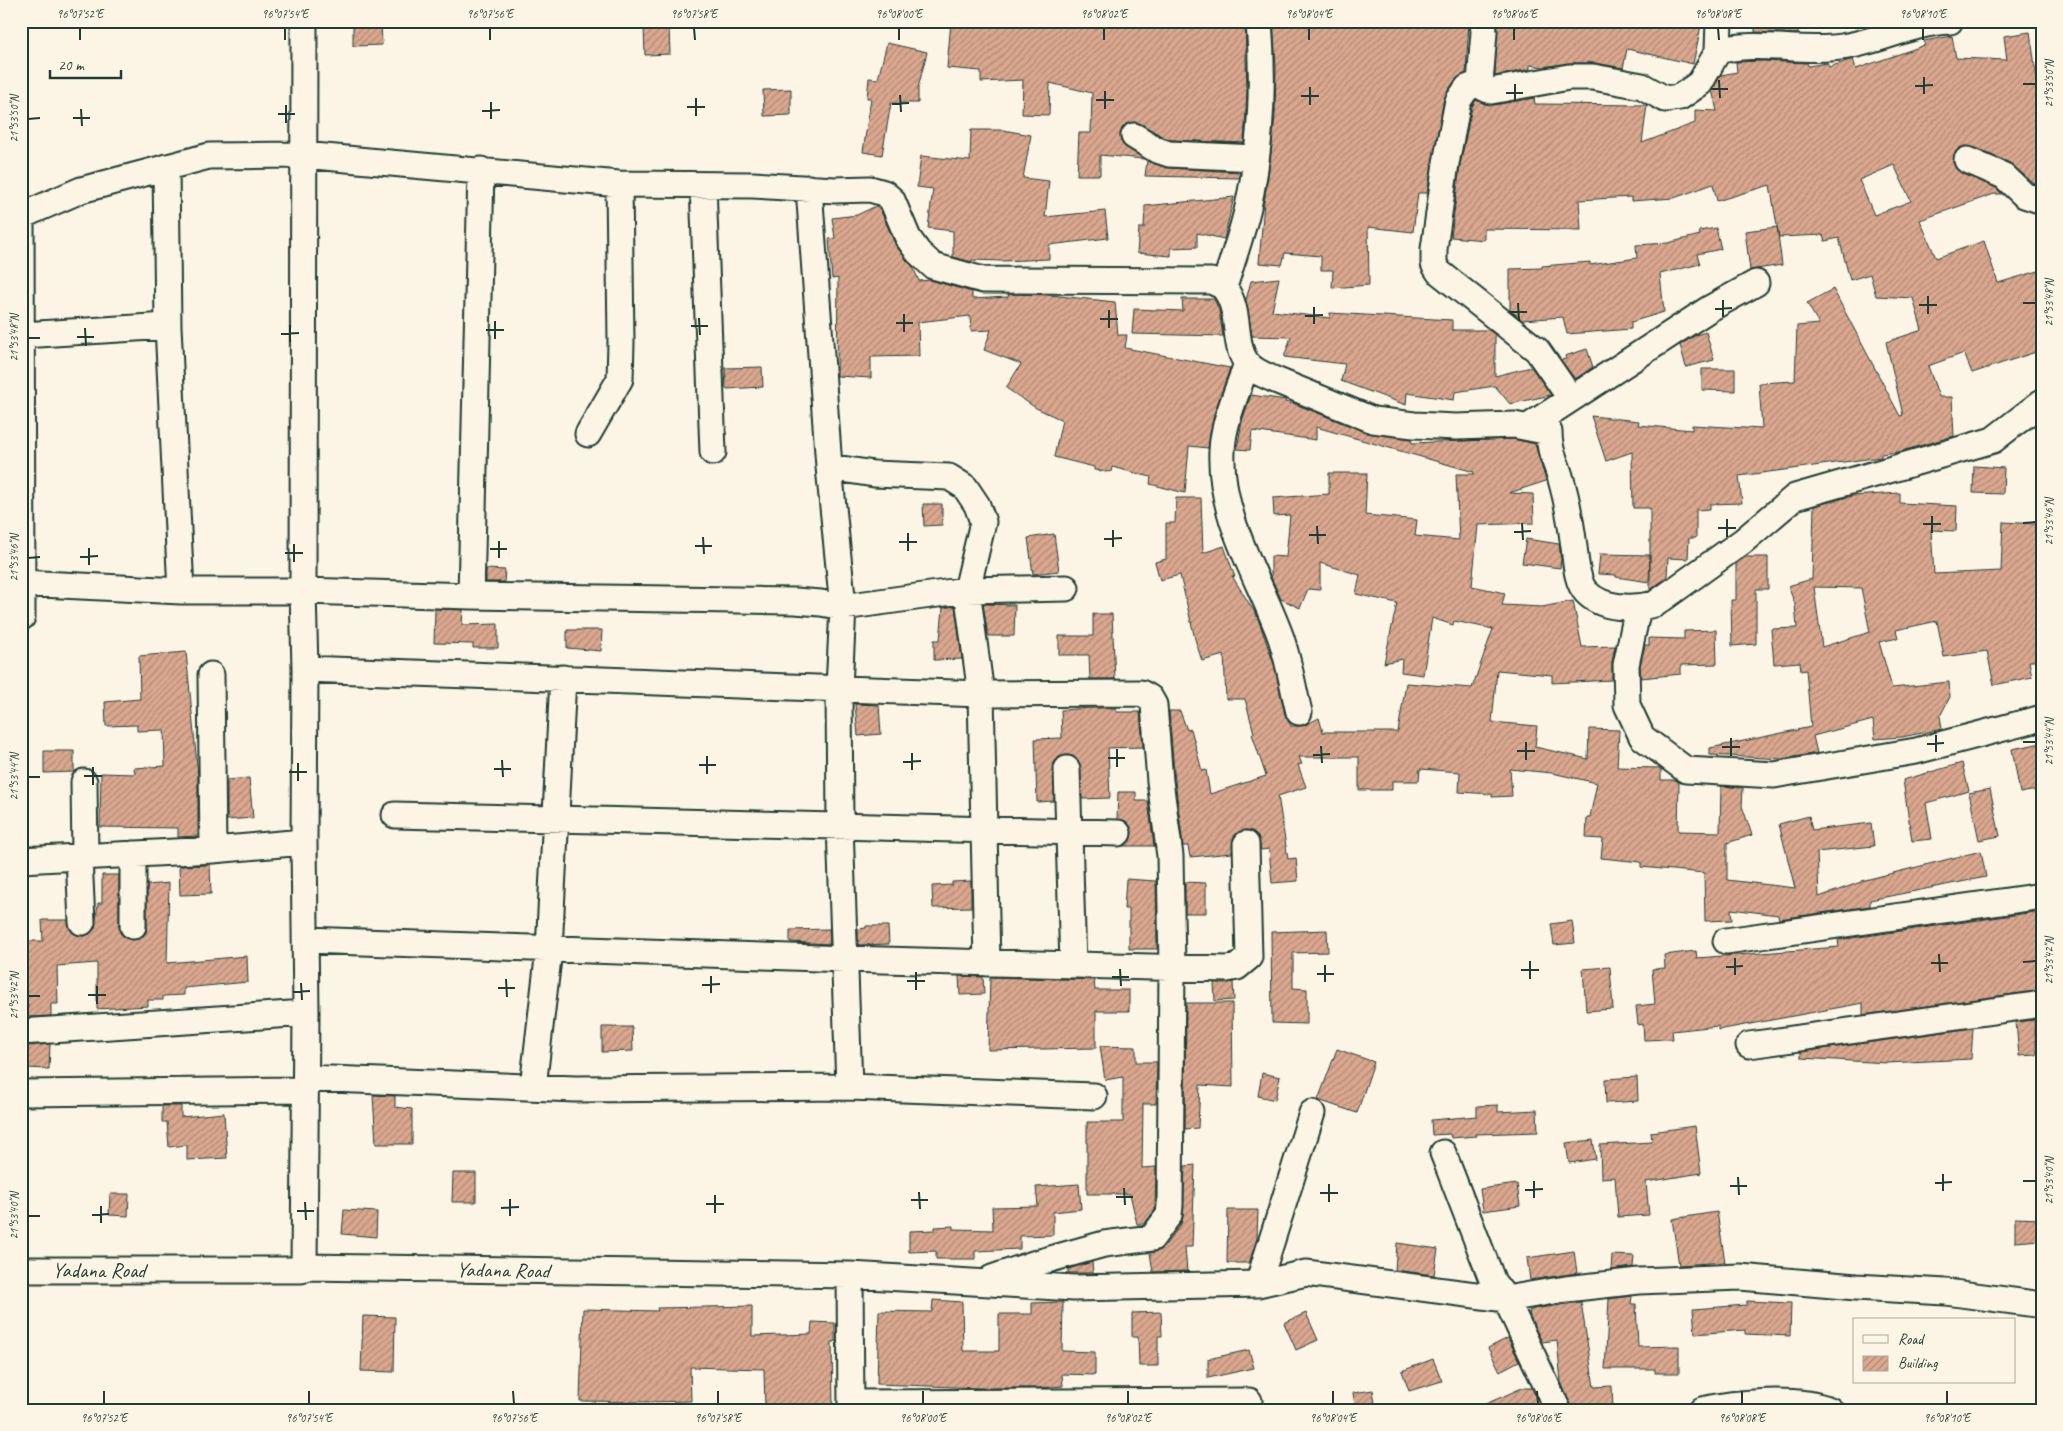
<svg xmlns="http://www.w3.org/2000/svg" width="2063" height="1431" font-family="Caveat,sans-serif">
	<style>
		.building { fill: url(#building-hatch); stroke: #1f3d34; fill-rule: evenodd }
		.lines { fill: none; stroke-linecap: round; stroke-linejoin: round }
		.minor-casing { stroke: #1f3d34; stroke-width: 29 }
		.minor { stroke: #fcf5e5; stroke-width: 25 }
		.ticks { fill: none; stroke: #1f3d34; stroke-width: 2 }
		.labels { text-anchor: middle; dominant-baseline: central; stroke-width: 4; stroke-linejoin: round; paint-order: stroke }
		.street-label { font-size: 21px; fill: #1f3d34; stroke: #fcf5e5 }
		.neatline { fill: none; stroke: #1f3d34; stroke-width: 2 }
		.ticks-label { font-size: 12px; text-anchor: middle; fill: #1f3d34 }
	</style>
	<defs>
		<pattern id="building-hatch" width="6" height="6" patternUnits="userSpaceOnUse" patternTransform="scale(1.25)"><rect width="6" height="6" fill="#dba78f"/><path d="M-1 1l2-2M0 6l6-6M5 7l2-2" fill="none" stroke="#b18976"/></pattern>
	</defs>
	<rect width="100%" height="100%" fill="#fcf5e5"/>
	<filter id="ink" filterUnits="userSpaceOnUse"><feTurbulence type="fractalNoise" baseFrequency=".02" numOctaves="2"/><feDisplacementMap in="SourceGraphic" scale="10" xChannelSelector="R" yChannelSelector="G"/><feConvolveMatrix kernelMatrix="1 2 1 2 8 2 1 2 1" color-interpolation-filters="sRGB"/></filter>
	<g filter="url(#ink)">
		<!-- building -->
		<path class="building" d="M951 21H1245L1247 91 1244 143 1172 140 1163 137 1141 124 1134 122 1127 124 1122 128 1120 135 1121 142 1127 148 1144 159 1100 155V175H1077L1079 133H1091L1092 93 1050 83 1049 115 1022 114 1023 80 981 82V71L947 68Z
			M1273 21H1469L1466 73 1455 80 1444 98 1427 193H1418L1413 232 1368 227 1369 285 1332 288 1333 270H1321V256L1285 253 1282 265 1259 263 1264 202 1270 163 1275 116 1276 67Z
			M1497 21H1702L1693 64 1627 49 1623 68 1595 63H1569L1543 67 1530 65V69L1495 76Z
			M1755 21H1798V34L1755 32Z
			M353 22H381L382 45 353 46Z
			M644 27H669L670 54 645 55Z
			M2030 32 2042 113 2037 114 2042 152V186L2032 182 2010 163 1973 147 1965 146 1958 149 1954 155 1953 162 1956 169 1961 173 1996 188 2002 194H1994L1920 220 1936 258 1984 241 1998 283 2042 270V350L1972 373 1964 353 1928 366 1939 397H1952L1954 436 1898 452 1881 454V457L1739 476 1742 503 1710 504V509L1696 510V538H1689L1688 559 1668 558 1667 577 1650 590V508H1633L1632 452 1606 461 1591 416 1639 421 1638 425 1692 430V425L1762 429 1759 383 1795 381 1797 326 1819 324 1807 303 1833 289 1900 416 1903 415 1886 342 1922 330 1913 298 1876 296 1870 274 1850 280 1839 238 1825 241 1823 235 1779 237 1770 185 1717 201 1713 184 1674 198 1631 201V197L1579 200 1581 230 1484 229V240L1451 237 1460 165 1472 107 1476 100 1485 104 1494 105 1534 98 1535 104 1646 105H1647L1642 143 1695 123V110L1717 111 1712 90 1721 75 1737 72 1736 62 1763 61 1807 63 1808 66 1827 63 1829 67 1853 59 1856 69 1925 45 1924 41 1952 36 1956 58 2007 60 2004 36ZM1894 165 1911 201 1874 215 1859 180Z
			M887 43 927 52 918 88V103H891L882 155 863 152 871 98H867L869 78 878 79Z
			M791 89V115L764 116 763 90Z
			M971 130H1003L1031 135 1023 178 1049 181 1045 217 1105 211 1108 238 1049 245V259L1002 261 972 260V262L953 257V231L928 228 933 189 917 187 921 156 970 161Z
			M1147 161 1168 168 1240 172 1238 178 1145 176Z
			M1234 197 1224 239 1197 233V247L1171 248V256L1137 253 1139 228H1144L1145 206Z
			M876 206 880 209 896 246 913 267 919 281 930 280 972 292V299L1008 297 1009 294 1050 295 1115 302 1118 335H1127L1125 348 1230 368 1214 414 1208 448 1189 446 1185 493 1150 484 1151 477 1112 467 1111 472 1094 470V467L1054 457 1062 420 1036 408 1006 388 1021 364 984 350 991 330 971 331 970 316 918 322 919 356 871 357V378L837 376 838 278 832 279 829 239 835 238 832 218 857 215Z
			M1777 227 1782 265 1750 270 1745 231Z
			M1716 228 1721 249 1697 254 1700 264 1660 274 1664 312 1631 322V329L1567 334 1563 317 1522 320 1510 310V269L1542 268V266L1590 262V265L1637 258 1636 245 1668 243 1700 235 1699 231Z
			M1279 278 1272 311 1330 318V313L1452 320V330H1489L1495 335V376L1531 367 1551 395 1510 404 1495 386 1455 392 1454 400 1407 393 1406 405 1341 381 1345 364 1284 357 1291 337 1252 336 1246 300 1251 281Z
			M1182 299H1214L1219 310 1223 336 1132 334 1134 309 1183 311Z
			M1706 332 1714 360 1686 367 1680 345 1696 335Z
			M1587 349 1593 367 1575 379 1561 360 1566 359 1565 356Z
			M762 367 763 387 726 389 725 368Z
			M1702 369H1735V391L1702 390Z
			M1251 395 1286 400 1285 402 1295 404 1368 433 1411 439 1412 443 1513 439 1535 444 1546 481 1509 493 1533 494 1534 523 1478 525 1472 586 1505 593 1502 605 1542 607 1573 601 1582 647 1615 646 1612 662V680L1552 683V675L1497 670 1492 722 1537 726 1535 747 1588 759 1589 729 1619 730 1617 767 1659 768 1661 769V780H1675L1679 782 1678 831 1720 832 1721 786 1743 788 1742 806 1752 835 1727 843V880L1795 888 1779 824 1809 816 1812 830 1871 823 1874 846 1817 852 1819 897 1861 882V881L1981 851 1986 877 1870 900V906L1779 919 1778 915 1731 909 1732 920 1705 921 1704 873 1641 867V862L1601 858 1603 839 1586 838 1587 817H1590L1597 783 1552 773 1510 769 1512 796 1492 797V794L1459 792 1460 772 1420 769 1419 781H1392V790H1359V757H1299L1302 764 1298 765 1306 787 1278 796 1288 859 1296 858 1298 881 1272 883 1269 849 1261 850 1258 836 1252 831 1246 830 1239 832 1234 837 1232 853 1190 857 1188 846H1183L1174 772 1169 711H1180L1187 730 1191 729 1202 771 1206 770 1210 794 1266 776 1252 734 1254 733 1245 699H1226L1224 655 1202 661 1195 639 1180 575 1160 580 1155 562 1166 559V523H1175L1176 498H1201L1203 553 1224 546 1235 577 1232 576 1257 616 1274 664 1285 715 1291 726H1303L1319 718 1323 732H1398L1406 683 1472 688 1493 629 1454 621 1453 625 1432 618 1423 675 1401 672 1402 659 1384 663 1397 603 1356 594 1360 575 1320 563V590L1308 589 1300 608 1281 599 1271 577V556L1286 557 1290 515 1274 516 1273 498 1329 494V473H1367L1365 515 1417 520 1415 536 1459 540 1456 474H1474V472L1316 427V440L1252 431 1250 450 1237 449 1242 421Z
			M1974 466 2004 468 2003 494 1973 493Z
			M1900 493V503L1957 506 1956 531 1931 530 1934 574 2001 571 2003 522 2036 524 2035 532H2042V661H2029L2032 677 1994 685 1987 651 1944 657 1937 621 1896 630 1898 638 1879 642 1892 688 1949 682 1950 697 1940 716 1942 729 1902 737 1875 739 1873 720 1813 736 1817 753 1782 759 1710 755V748L1811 727 1806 670 1801 671 1800 662 1774 664 1771 629 1797 628 1795 604 1788 586 1812 579 1814 506 1852 496ZM1814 587 1861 588 1870 632 1822 647Z
			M923 504H942V525L924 526Z
			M1054 534 1059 571 1033 574 1028 538Z
			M1526 539 1559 544 1561 560 1560 568 1522 563Z
			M1600 554 1650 555 1649 582 1616 577V575L1598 574Z
			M1745 557H1768V589H1756V644L1732 646 1731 600H1736V563Z
			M486 569 505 570 504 582H486Z
			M983 604 1015 605 1014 636H988Z
			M955 606 962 659 934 660V640H940L943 608Z
			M435 609 463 610 462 625 498 624V648H473V644L434 643Z
			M1093 614H1112L1115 679H1090L1089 655H1059V636H1093Z
			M567 630H602L601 651 567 648Z
			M1716 630 1717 664 1681 665V674L1641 678 1640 666 1645 645H1649V638L1684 639V631Z
			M186 652 198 775V836L178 837V828L100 827 101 773 135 774 134 768 165 766 164 730 137 731V725L106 726 105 702 140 699 139 656Z
			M855 704 879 705 881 734 858 736Z
			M1091 708H1116V712H1140L1143 747 1108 748 1110 798 1082 799 1079 762 1073 756 1066 755 1059 757 1054 763V801L1037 802 1035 739 1062 738 1061 710Z
			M2042 743V789L2020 793 2012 749Z
			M44 751H74V772L44 773Z
			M1962 763 1969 791 1926 803 1932 839 1912 841 1903 780Z
			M249 778 253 818 227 820V780Z
			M1990 789 2000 836 1979 840 1969 793Z
			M1118 792H1136V801H1148L1154 846H1122L1130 841 1132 833 1130 826 1126 821 1117 819Z
			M210 865 211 894 180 895 179 866Z
			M102 875H119V926L120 933 125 938 133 940 141 938 146 933 147 926V885L169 883 167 963 247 956 248 982 184 988V995L163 996V1000H148V1006L97 1009V963L57 966 58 1004H51V1016L27 1017 28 1005 21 1006V941H43L42 920H68L70 929 75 934 83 936 90 934 95 928 98 903H102Z
			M1126 879 1156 881 1157 949H1129V909H1124Z
			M971 881V907L933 908 932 886 952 885V882Z
			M1185 882 1206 883V913H1185Z
			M2042 911V990L1863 1015V1003L1718 1030V1026L1672 1031 1673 1039 1644 1040 1643 1024 1638 1025 1636 1006 1655 1004 1652 969 1665 968 1664 955 1696 951 1697 958 1839 947 1838 940Z
			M1572 921 1575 943 1554 945 1551 924Z
			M866 926H888L889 944 858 945V929L866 928Z
			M829 929 830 944 790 942V930Z
			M1327 930 1328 952 1293 953V988L1307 989V1024L1272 1023 1271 932Z
			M1610 967 1613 1009 1586 1011 1583 969Z
			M959 976 983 977 984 994 960 995Z
			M990 977 1094 980 1095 990H1129V1011H1096V1048L988 1050Z
			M1233 982 1234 1000 1215 1001 1214 983Z
			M1186 1003H1232L1233 1087 1200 1085 1198 1128 1185 1129Z
			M2034 1020 2037 1055 2019 1056 2016 1022Z
			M602 1027H632L633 1051 602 1052Z
			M1973 1028 1971 1059 1887 1063 1801 1058V1052Z
			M50 1044 49 1069 26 1068 27 1046Z
			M1100 1046 1136 1047V1062H1157L1156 1104H1143L1142 1168 1156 1167 1155 1210 1144 1224H1137L1130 1194H1087V1122H1123V1077L1105 1080Z
			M1337 1049 1374 1062 1357 1113 1318 1100Z
			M1262 1073 1280 1077 1275 1100 1258 1096Z
			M1637 1077 1638 1101 1606 1103 1605 1079Z
			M373 1095 395 1096V1107L412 1109V1144H376Z
			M1498 1105V1112L1537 1110 1538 1132 1476 1134 1477 1136 1451 1138 1450 1134 1432 1135 1431 1120 1477 1116V1106Z
			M162 1106H181V1117L224 1113 227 1158 187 1160V1145L169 1147 167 1122H162Z
			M1695 1126 1701 1173 1646 1182 1649 1215 1618 1217 1615 1177 1601 1178 1600 1145 1652 1142 1651 1132Z
			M1593 1140 1596 1159 1569 1163 1566 1143Z
			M1195 1165 1192 1247H1185L1187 1271 1153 1272 1150 1253 1159 1251 1164 1247 1181 1224 1183 1217 1185 1166Z
			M453 1173H476V1202H452Z
			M1079 1184 1081 1209 1053 1212V1235L1020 1236V1249L975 1251V1259H936V1251L909 1252V1231L935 1230V1227L953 1226V1229L993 1230 992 1207 1038 1206 1036 1187Z
			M1517 1184 1520 1206 1483 1211 1480 1189Z
			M110 1194H129L128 1216 109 1215Z
			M344 1210 377 1212 376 1237 342 1234Z
			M1228 1210H1258L1257 1238 1249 1263H1227Z
			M1717 1212 1725 1262 1679 1265 1672 1219Z
			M2015 1218 2042 1219V1240L2015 1242Z
			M1397 1243 1438 1249 1434 1275 1395 1270Z
			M1574 1251 1577 1273 1530 1280 1527 1258Z
			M1612 1255 1634 1256 1633 1267 1611 1270Z
			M1092 1262 1093 1273H1068V1269Z
			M1632 1296 1631 1304H1636L1638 1347 1679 1346V1373H1655V1369H1605L1609 1299Z
			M933 1300 962 1302 963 1351H999V1314H1032V1303L1063 1302 1062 1351 1095 1352V1375L1062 1374 1063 1386 1039 1388H979L877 1384 879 1311 932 1312Z
			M1747 1301 1791 1303 1790 1336 1745 1334V1330L1695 1334 1693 1309 1746 1305Z
			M1581 1302 1594 1387 1612 1386 1613 1410H1572L1561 1382 1557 1340 1542 1342 1530 1317 1529 1311 1534 1309Z
			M752 1306V1336L811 1334 812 1322 835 1323V1342H832L833 1409H813V1407L765 1408 764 1369 690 1367 691 1401 651 1402 580 1401 583 1309 658 1311 657 1308Z
			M1161 1312 1162 1336H1158V1366H1139L1138 1337H1132V1313Z
			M1306 1313 1318 1340 1296 1350 1284 1323Z
			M363 1316 395 1317 394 1372 361 1371Z
			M1508 1338 1519 1361 1500 1371 1488 1348Z
			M1249 1350 1254 1368 1208 1378V1359Z
			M1433 1359 1442 1381 1409 1391 1402 1371Z
			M1522 1388H1532L1542 1410H1472Z
			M1373 1390 1376 1410H1356L1353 1393Z"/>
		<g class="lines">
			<!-- minor casing -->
			<g class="minor-casing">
				<path id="minor" d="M1483 21 1484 32 1480 83 1484 88 1491 91 1569 77H1593L1642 86 1665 99 1680 97 1700 83 1718 51C1755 40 1802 53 1841 47 1879 42 1910 23 1950 21
					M1718 51 1719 21
					M1480 83 1467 88 1458 101 1446 163 1434 249V264L1439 272 1537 350 1571 399
					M1134 136 1157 150 1169 154 1256 158
					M1967 160 2004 176 2024 195 2042 201
					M166 167 168 326 181 591
					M703 185 713 452
					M809 188 829 467 843 607 839 688 840 825 849 1087
					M21 216 81 190 209 156 303 155 619 184 753 185 835 190 870 189 884 193 892 200 908 238 918 252 933 266 983 280 1211 281C1215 283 1221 285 1224 288 1242 310 1232 345 1247 363 1253 371 1264 375 1273 379L1373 420 1414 425 1456 427 1514 425 1549 432C1549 451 1555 459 1560 476 1567 499 1571 523 1574 547 1576 561 1576 581 1586 592 1603 610 1634 609 1655 604L1743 541 1795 497 1993 440 2042 402
					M21 216 22 617
					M1224 287C1232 261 1242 234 1248 207 1261 147 1264 83 1259 21
					M22 335 168 326
					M1247 363C1238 391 1223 421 1222 451 1219 518 1259 577 1281 638 1289 662 1293 688 1299 712
					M1528 427 1709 309 1756 283
					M588 434 620 379 621 342 619 184
					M829 467 874 474 949 477 965 487 977 505 983 522 967 590 981 694 987 963
					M21 583 181 591H303L471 596 795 601 821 603 843 607 967 590 1066 588
					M471 596 481 170
					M1638 608 1626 665 1627 705 1642 737 1686 770 1774 775 1916 751 2042 718
					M305 669 981 694 1141 693 1150 698 1154 705 1160 781 1170 856 1172 967 1170 1205 1169 1215 1152 1238 1104 1244 1033 1264 992 1278
					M211 675 213 850
					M1067 769 1073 965
					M84 782 85 856
					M395 815 1118 833
					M79 857 82 922
					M21 860 213 850 304 842
					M133 926V854
					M306 940 845 959 1227 969 1237 967 1249 957 1246 844
					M1726 941 2042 896
					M21 1032 306 1013
					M1749 1045 2042 1004
					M306 1078 575 1089 849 1087 1094 1096
					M533 1087 549 950 563 678
					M21 1093 306 1090
					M1443 1153 1493 1282 1506 1299 1558 1410
					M304 1267 306 1013 304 842 305 669 303 591 304 21
					M21 1270H301L304 1267 850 1275 1074 1288 1258 1284 1306 1273 1506 1299 1566 1289 1639 1281 1740 1277 1856 1287 1946 1292 2042 1305
					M850 1275 851 1410
					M1258 1284 1312 1113
					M851 1403 1249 1401
					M1702 1410C1735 1402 1799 1397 1830 1410"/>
			</g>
			<!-- minor -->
			<use href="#minor" class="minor"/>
		</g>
	</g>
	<!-- ticks -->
	<path class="ticks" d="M80 28V40M285 28V40M490 28V40M694 28 695 40M899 28V40M1104 28V40M1309 28V40M1514 28V40M1718 28 1719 40M1923 28V40M1924 77V94M1719 80 1720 98M1515 84V101M2023 84H2036M1915 86 1933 85M1310 87V105M1711 89H1728M1105 91V109M1506 93H1523M900 95 901 112M1301 96H1319M696 98V116M1096 100H1114M491 102V119M892 104 909 103M286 105V123M687 107H705M81 109 82 126M482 111 500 110M278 114H295M73 118H90M28 119 40 118M1928 296V314M1723 300V317M1518 303 1519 321M2023 303H2036M1919 305H1937M1314 307V324M1715 309 1732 308M1109 310V328M1510 312H1527M904 314V332M1305 316 1323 315M699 318 700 335M1100 319H1118M495 321V339M896 323H913M290 325V342M691 326H708M85 328 86 346M486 330H504M281 334 299 333M77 337H94M28 338H40M1932 516V533M1727 519V537M1522 523 1523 540M2023 523 2036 522M1923 524H1941M1317 526 1318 544M1718 528H1736M1113 530V547M1514 532 1531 531M908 533V551M1309 535H1326M703 537 704 554M1104 539 1122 538M499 541V558M899 542H917M294 544V562M695 546H712M89 548V565M490 549H507M285 553H303M80 557 98 556M28 558 40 557M1936 735V752M1731 738V756M1526 742V760M2023 742H2036M1927 744 1944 743M1321 746 1322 763M1722 747H1740M1117 749V767M1517 751H1535M912 753V770M1313 755 1330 754M707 756V774M1108 758H1125M502 760 503 777M903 762 921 761M298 763V781M699 765H716M93 767V785M494 769H511M289 772H307M84 776H102M28 777H40M1939 954 1940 972M1735 958V975M1530 961V979M2023 962 2036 961M1931 963H1948M1325 965V982M1726 967 1743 966M1120 969 1121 986M1521 970H1539M916 972V990M1317 974H1334M711 976V993M1112 977H1129M506 979 507 997M907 981H925M301 983 302 1000M702 985 720 984M97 986V1004M498 988H515M293 992 310 991M88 995H106M28 996H40M1943 1174V1191M1738 1177 1739 1195M1534 1181V1198M2023 1181H2036M1935 1183 1952 1182M1329 1184V1202M1730 1186H1747M1124 1188 1125 1205M1525 1190 1543 1189M919 1192 920 1209M1320 1193H1338M715 1195V1213M1116 1197H1133M510 1199V1216M911 1200H928M305 1202 306 1220M706 1204H724M101 1206V1223M501 1208 519 1207M297 1211H314M92 1215 109 1214M28 1216H40M104 1391V1404M309 1391V1404M513 1391 514 1404M718 1391V1404M923 1391V1404M1128 1391V1404M1333 1391V1404M1537 1391 1538 1404M1742 1391V1404M1947 1391V1404"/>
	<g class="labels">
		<!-- street labels -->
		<g class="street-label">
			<text x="99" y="1270">Yadana Road</text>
			<text transform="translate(503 1270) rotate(1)">Yadana Road</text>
		</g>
	</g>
	<!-- margin -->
	<rect width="2063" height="1431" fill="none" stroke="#fcf5e5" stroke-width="55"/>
	<!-- legend -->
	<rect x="1853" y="1318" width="162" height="65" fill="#fcf5e5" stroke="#a4ab9e"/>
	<rect x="1863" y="1335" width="25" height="8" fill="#fcf5e5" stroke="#a4ab9e"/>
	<text x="1898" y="1344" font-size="15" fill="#1f3d34">Road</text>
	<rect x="1863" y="1356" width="25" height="15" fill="url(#building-hatch)" stroke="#a4ab9e"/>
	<text x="1898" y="1368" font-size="15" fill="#1f3d34">Building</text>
	<!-- scale -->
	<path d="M50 70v8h71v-8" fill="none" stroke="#1f3d34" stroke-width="2.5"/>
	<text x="58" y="70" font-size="15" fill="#1f3d34" stroke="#fcf5e5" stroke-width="4" paint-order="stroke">20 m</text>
	<rect x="28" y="28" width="2008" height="1376" class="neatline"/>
	<g class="ticks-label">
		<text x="80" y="18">96°07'52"E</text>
		<text x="285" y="18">96°07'54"E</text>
		<text x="490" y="18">96°07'56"E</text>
		<text x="694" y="18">96°07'58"E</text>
		<text x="899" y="18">96°08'00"E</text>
		<text x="1104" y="18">96°08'02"E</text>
		<text x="1309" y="18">96°08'04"E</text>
		<text x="1514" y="18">96°08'06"E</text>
		<text x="1718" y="18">96°08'08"E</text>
		<text x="1923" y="18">96°08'10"E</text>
		<text transform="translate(2049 84) rotate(-90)" y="4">21°53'50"N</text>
		<text transform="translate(14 119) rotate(-90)" y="4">21°53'50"N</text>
		<text transform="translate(2049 303) rotate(-90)" y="4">21°53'48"N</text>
		<text transform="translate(14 338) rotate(-90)" y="4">21°53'48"N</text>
		<text transform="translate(2049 522) rotate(-90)" y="4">21°53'46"N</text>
		<text transform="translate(14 558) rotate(-90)" y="4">21°53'46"N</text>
		<text transform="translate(2049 742) rotate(-90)" y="4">21°53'44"N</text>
		<text transform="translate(14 777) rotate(-90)" y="4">21°53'44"N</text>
		<text transform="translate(2049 961) rotate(-90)" y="4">21°53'42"N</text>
		<text transform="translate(14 996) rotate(-90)" y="4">21°53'42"N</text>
		<text transform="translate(2049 1181) rotate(-90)" y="4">21°53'40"N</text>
		<text transform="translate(14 1216) rotate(-90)" y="4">21°53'40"N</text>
		<text x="104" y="1422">96°07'52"E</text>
		<text x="309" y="1422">96°07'54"E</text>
		<text x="514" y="1422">96°07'56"E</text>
		<text x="718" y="1422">96°07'58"E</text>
		<text x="923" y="1422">96°08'00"E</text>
		<text x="1128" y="1422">96°08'02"E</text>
		<text x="1333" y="1422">96°08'04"E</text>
		<text x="1538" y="1422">96°08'06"E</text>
		<text x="1742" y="1422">96°08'08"E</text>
		<text x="1947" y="1422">96°08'10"E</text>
	</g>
</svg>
